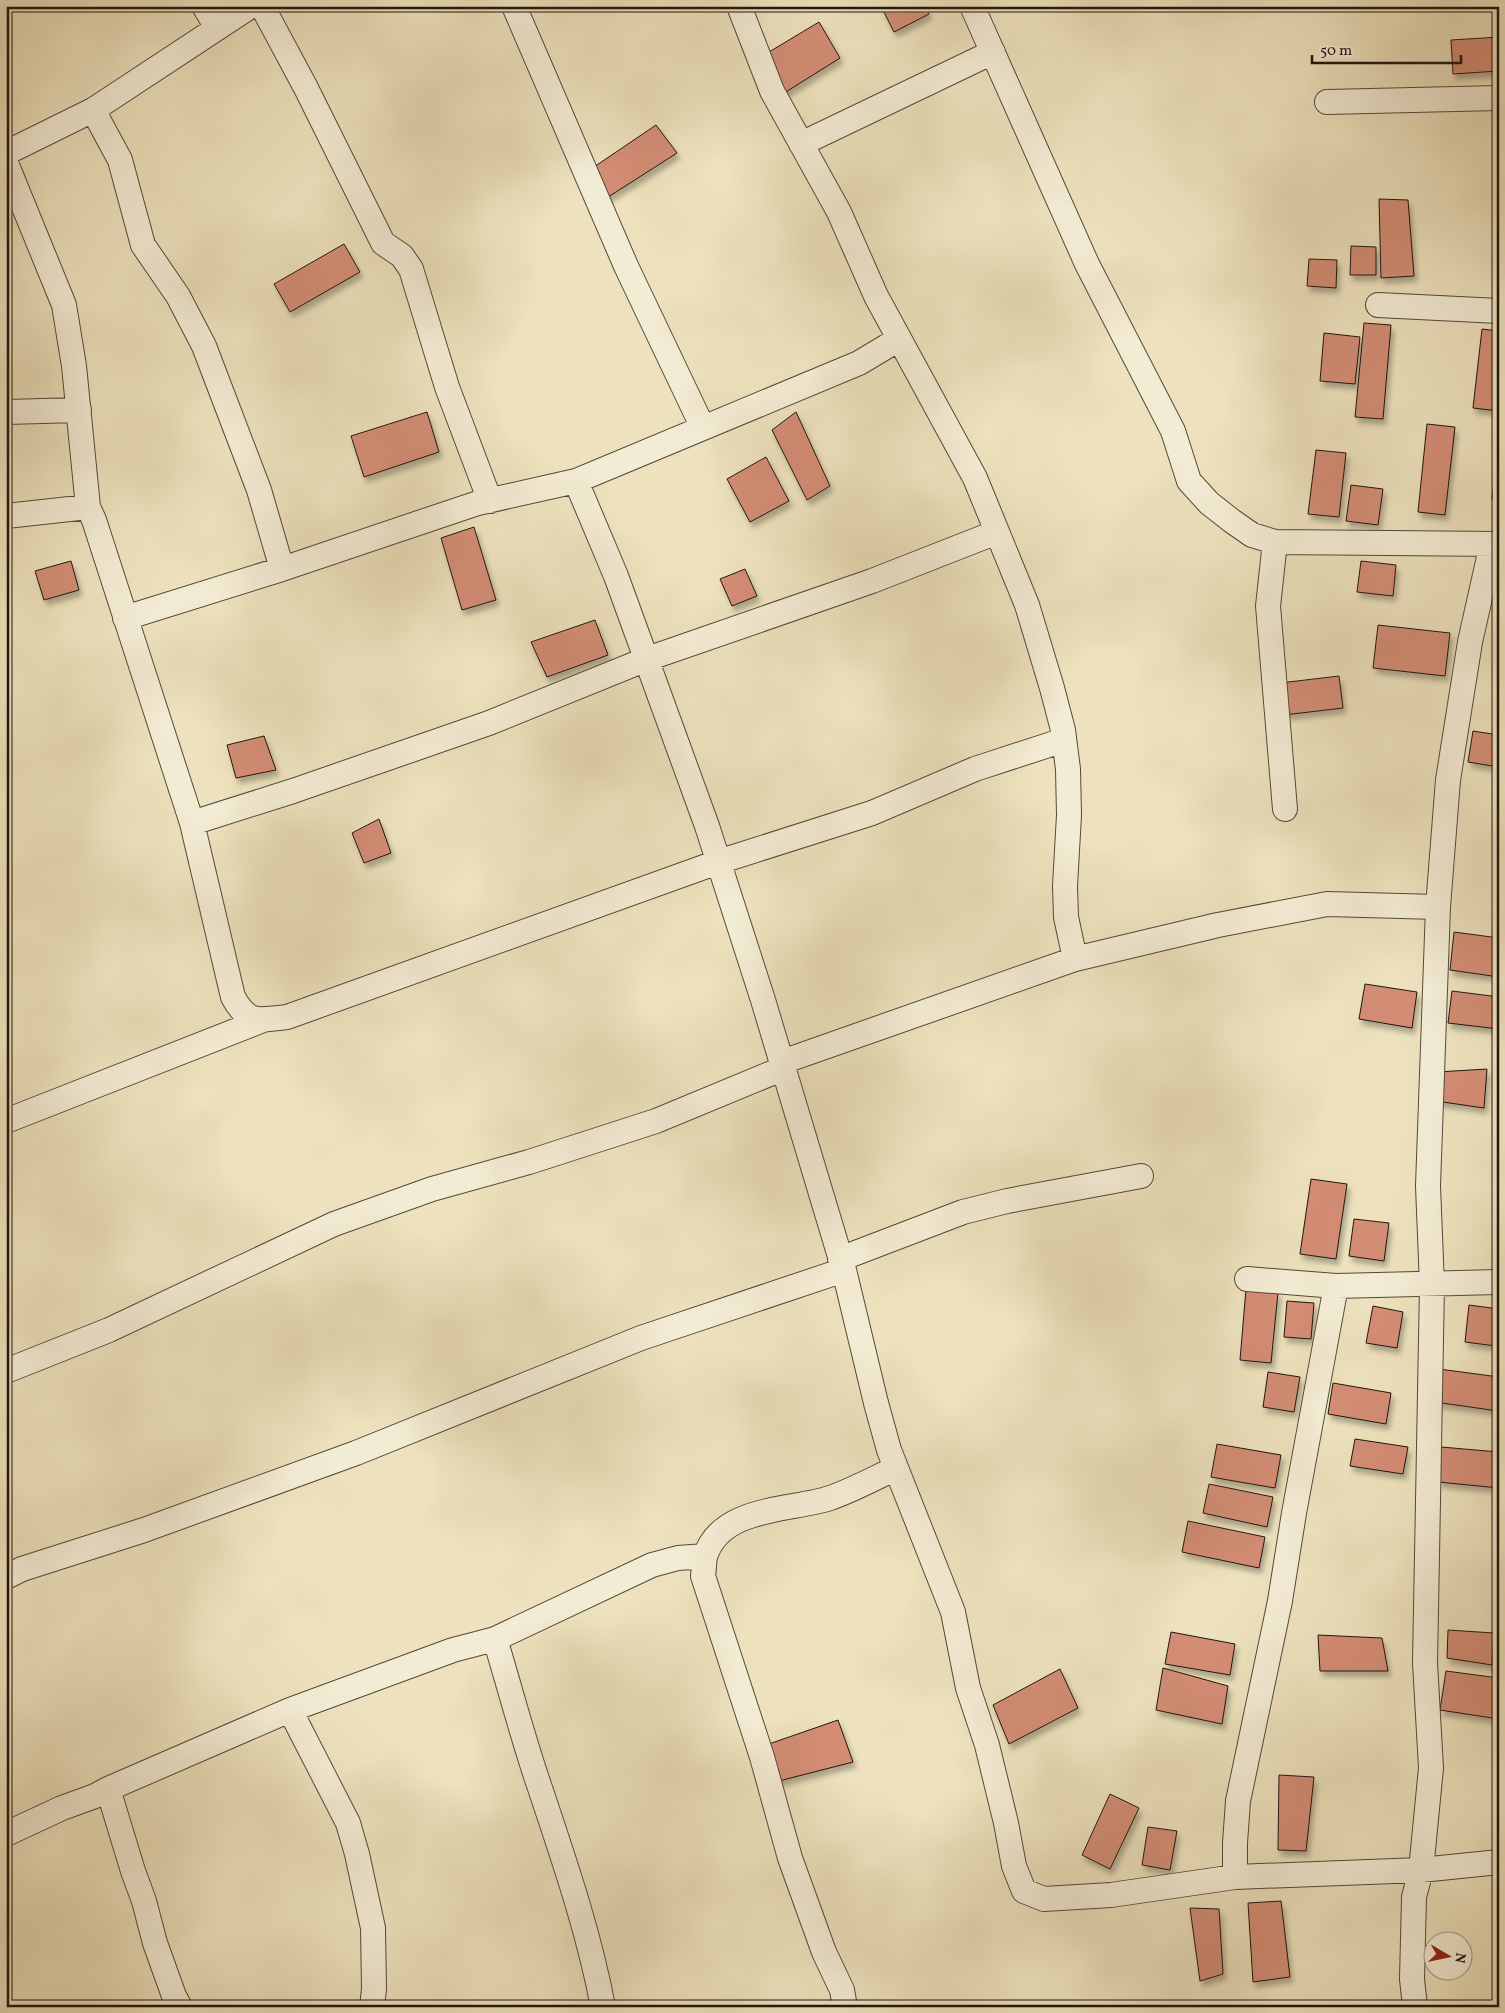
<svg xmlns="http://www.w3.org/2000/svg" width="1505" height="2013" font-family="Vollkorn,serif">
	<style>
		.building { fill: #d38d74; stroke: #211510; filter: url(#shadow) }
		.lines { fill: none; stroke-linecap: round; stroke-linejoin: round }
		.minor-casing { stroke: #54483b; stroke-width: 26 }
		.minor { stroke: #f3ecd4; stroke-width: 24 }
	</style>
	<defs>
		<filter id="shadow"><feDropShadow dx="3" dy="5.5" stdDeviation="2.5" flood-color="#0004"/></filter>
	</defs>
	<rect width="100%" height="100%" fill="#ede2bd"/>
	<filter id="stains"><feTurbulence type="fractalNoise" baseFrequency=".004" numOctaves="4"/><feColorMatrix values="0 0 0 0 .2 0 0 0 0 .09 0 0 0 0 .02 0 0 0 .5 -.17"/></filter>
	<radialGradient id="worn" r=".72"><stop offset=".6" stop-color="#630" stop-opacity="0"/><stop offset="1" stop-color="#630" stop-opacity=".3"/></radialGradient>
	<!-- building -->
	<path class="building" d="M881 6H925L929 14 894 32Z
		M819 22 840 58 781 95 759 58Z
		M1499 37V71L1453 74 1451 40Z
		M656 125 677 153 605 199 588 171Z
		M1379 199 1408 200 1414 276 1381 278Z
		M344 244 360 272 290 312 274 284Z
		M1351 246 1376 247V275H1350Z
		M1309 259 1337 260 1336 288 1307 286Z
		M1364 323 1391 325 1383 419 1355 417Z
		M1482 329 1499 331V411L1473 408Z
		M1324 333 1360 337 1355 384 1320 381Z
		M427 412 439 452 364 477 351 436Z
		M796 412 830 486 807 500 772 430Z
		M1427 424 1455 427 1445 515 1418 512Z
		M1316 450 1346 453 1339 517 1308 514Z
		M766 457 789 501 750 522 727 479Z
		M1496 463 1499 464V500L1492 499Z
		M1351 485 1383 489 1378 525 1346 521Z
		M474 527 496 600 462 610 441 538Z
		M71 561 79 590 44 600 35 571Z
		M1361 561 1396 565 1393 596 1357 592Z
		M745 569 757 596 732 606 720 579Z
		M595 620 608 655 547 677 531 642Z
		M1378 625 1450 633 1445 676 1373 668Z
		M1339 676 1343 708 1284 715 1280 683Z
		M1473 731 1499 735V767L1468 762Z
		M264 736 276 770 236 778 227 745Z
		M379 819 391 853 364 863 352 833Z
		M1454 932 1499 938V977L1450 970Z
		M1365 984 1417 992 1412 1028 1359 1019Z
		M1452 991 1499 997V1029L1448 1023Z
		M1487 1069 1484 1108 1436 1101 1437 1072Z
		M1311 1179 1347 1184 1336 1259 1300 1254Z
		M1354 1219 1389 1223 1384 1261 1349 1256Z
		M1246 1289 1278 1292 1271 1363 1240 1360Z
		M1287 1301 1314 1303 1311 1339 1284 1337Z
		M1469 1305 1499 1309 1496 1346 1465 1342Z
		M1373 1306 1403 1312 1397 1348 1366 1343Z
		M1439 1369 1499 1377 1498 1411 1435 1402Z
		M1268 1372 1300 1377 1294 1412 1263 1407Z
		M1333 1383 1391 1393 1386 1424 1328 1414Z
		M1355 1439 1408 1447 1403 1474 1350 1466Z
		M1217 1444 1281 1455 1275 1488 1211 1477Z
		M1441 1447 1499 1452V1488L1438 1482Z
		M1209 1484 1273 1497 1267 1527 1203 1513Z
		M1188 1521 1265 1537 1259 1568 1182 1552Z
		M1448 1630 1494 1633 1492 1665 1447 1658Z
		M1171 1632 1235 1644 1230 1675 1165 1664Z
		M1318 1635 1382 1638 1388 1671H1320Z
		M1163 1668 1228 1686 1222 1724 1156 1710Z
		M1060 1669 1078 1708 1009 1744 993 1705Z
		M1446 1671 1499 1678V1719L1440 1710Z
		M838 1720 853 1762 775 1782 766 1745Z
		M1279 1775 1314 1777 1306 1851 1278 1850Z
		M1110 1794 1139 1808 1110 1869 1082 1855Z
		M1148 1827 1177 1831 1170 1870 1142 1865Z
		M1281 1901 1290 1977 1253 1982 1248 1903Z
		M1190 1908 1219 1909 1223 1974 1200 1981Z"/>
	<g class="lines">
		<!-- minor casing -->
		<g class="minor-casing">
			<path id="minor" d="M204 6 217 28
				M262 6 306 88 383 243 402 256 411 269 447 387 490 501
				M514 6 626 266 703 428
				M739 6 772 91 839 212 876 296 975 478 1027 605 1052 688 1063 730 1068 769 1069 815 1065 886 1066 917 1075 959
				M972 6 1087 264 1173 431 1189 481 1209 503 1232 521 1252 535 1275 542 1499 544
				M1327 102 1499 98
				M93 110 120 160 143 245 178 296 204 346 259 490 282 569
				M801 144 993 52
				M6 153 93 110 251 6
				M6 163 64 305 74 366 88 507 94 520 192 823 233 997C248 1025 259 1020 287 1017L718 862 872 813 975 769 1064 740
				M1378 305 1499 311
				M6 412 79 410
				M576 481 616 576 707 826 763 1000 844 1270 876 1403 889 1450 953 1612 968 1688 987 1745 1006 1823 1014 1866 1024 1891 1044 1899 1111 1895 1235 1877 1421 1870 1499 1862
				M6 516 88 507
				M1275 542 1268 606 1285 809
				M125 618 282 569 478 503 576 481 859 363 899 339
				M192 823 293 791 489 723 647 659 872 581 997 532
				M782 1062 1075 959 1218 925 1327 904 1438 907
				M6 1121 263 1020
				M840 1259 963 1212 1007 1201 1141 1176
				M1247 1279 1336 1286 1499 1282
				M6 1371 109 1330 334 1224 432 1189 529 1162 656 1121 784 1068
				M6 1577 22 1569 144 1530 356 1453 641 1338 844 1270
				M495 1639C510 1688 523 1739 540 1788 564 1860 589 1932 603 2007
				M290 1710 348 1823 357 1854 373 1928 374 1989 372 2007
				M108 1789 290 1710 453 1650 495 1639 652 1565 678 1558 705 1556
				M6 1834 62 1808 95 1796 108 1789 133 1871 144 1901 155 1943 174 1996 180 2007
				M1235 1877V1843L1238 1801 1280 1601 1294 1513 1336 1286
				M845 2007 842 1990 824 1952 790 1858 762 1757 703 1576C704 1570 704 1562 705 1557 720 1506 791 1511 830 1498 853 1490 875 1478 896 1468
				M1415 2007 1412 1979 1414 1897 1421 1870 1431 1768 1425 1663 1432 1285 1428 1186 1438 907 1448 780 1470 642 1492 544"/>
		</g>
		<!-- minor -->
		<use href="#minor" class="minor"/>
	</g>
	<!-- margin -->
	<rect width="1505" height="2013" fill="none" stroke="#ede2bd" stroke-width="25"/>
	<rect x="8" y="8" width="1490" height="1998" fill="none" stroke="#211510" stroke-width="2.5"/>
	<rect x="12" y="12" width="1480" height="1988" fill="none" stroke="#211510"/>
	<!-- north arrow -->
	<g transform="translate(1448 1956) rotate(99)"><circle r="24" fill="#f3ecd4" stroke="#9f9686"/>
	<path d="M0-4L9 19L0 12L-9 19Z" fill="#8f2418"/>
	<text y="-8" font-size="14" font-weight="bold" text-anchor="middle" fill="#211510">N</text>
	</g>
	<!-- scale -->
	<path d="M1312 55v8h149v-8" fill="none" stroke="#211510" stroke-width="2.5"/>
	<text x="1320" y="55" font-size="15" fill="#211510" stroke="#f3ecd4" stroke-width="4" paint-order="stroke">50 m</text>
	<rect width="100%" height="100%" filter="url(#stains)"/>
	<rect width="100%" height="100%" fill="url(#worn)"/>
</svg>
